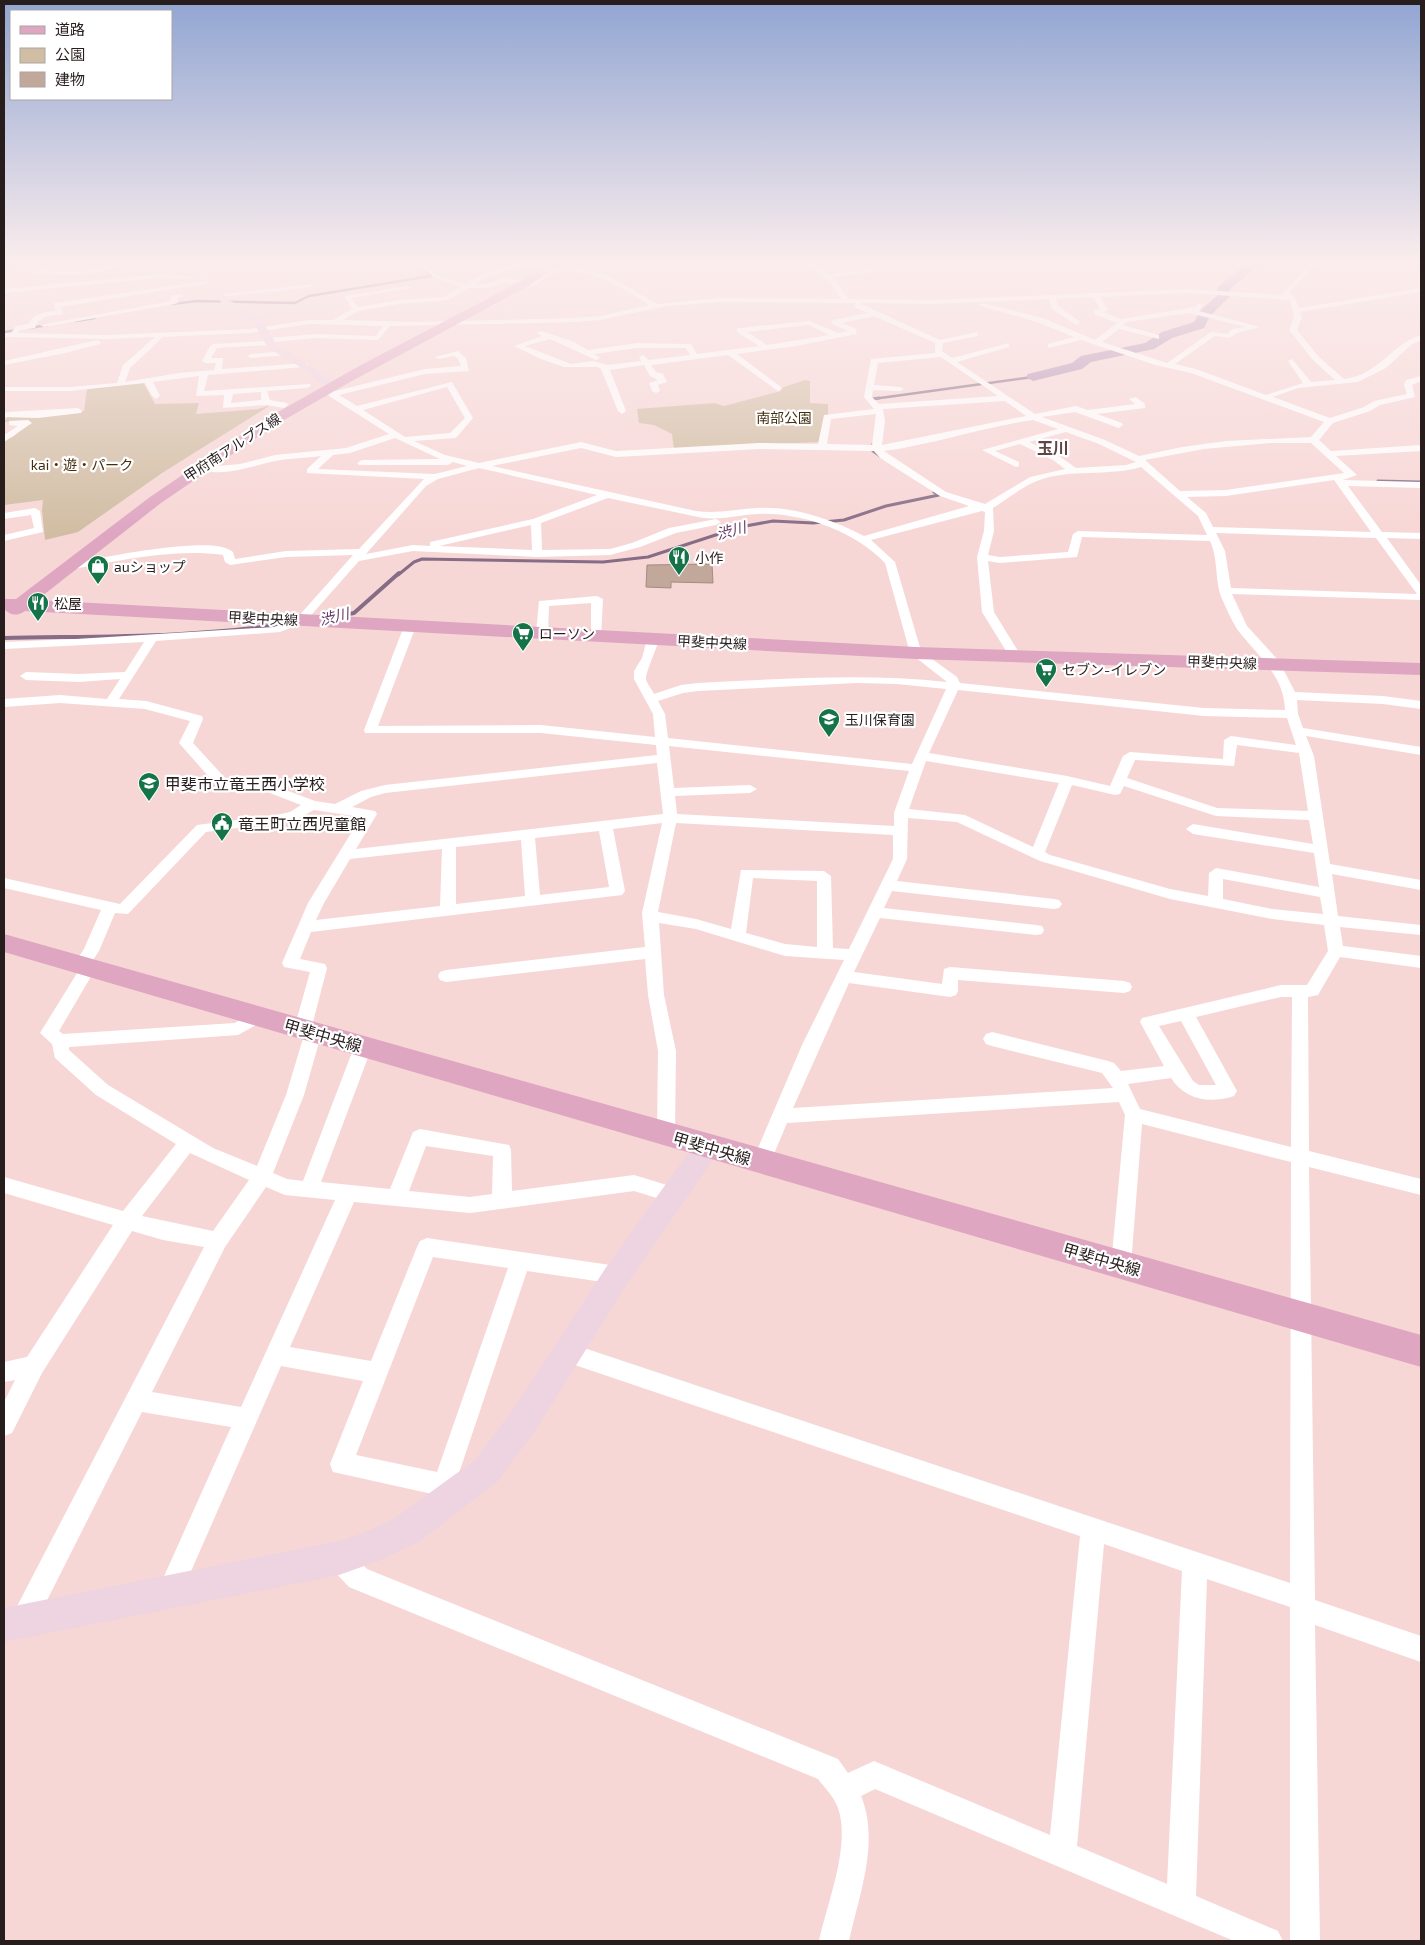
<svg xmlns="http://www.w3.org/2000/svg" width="1425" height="1945" font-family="'Exo 2','Noto Sans JP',sans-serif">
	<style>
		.green { fill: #d1bda3 }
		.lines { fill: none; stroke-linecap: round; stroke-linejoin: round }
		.stream-far2 { stroke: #866c85; stroke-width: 2.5 }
		.stream-far1 { stroke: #866c85; stroke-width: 3 }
		.stream { stroke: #866c85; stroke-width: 4 }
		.river { fill: #af8eb1; fill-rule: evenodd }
		.building { fill: #c2a79b; stroke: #a58c7f }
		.street { fill: #fff; fill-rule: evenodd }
		.secondary { fill: #eed3e0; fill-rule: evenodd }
		.primary { fill: #dea6c1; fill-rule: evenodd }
		.labels { text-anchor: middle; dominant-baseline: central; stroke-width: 4.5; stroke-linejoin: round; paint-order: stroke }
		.far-park-label { font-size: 14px; fill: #432e0d; stroke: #fff }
		.far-street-label { font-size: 14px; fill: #281d1d; stroke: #fff }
		.far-poi-label { font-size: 14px; fill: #281d1d; stroke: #fff; text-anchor: start }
		.far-water-label { font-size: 15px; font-style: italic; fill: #653969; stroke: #fff }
		.far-quarter-label { font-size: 16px; font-weight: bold; fill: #5f4545; stroke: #fff }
		.poi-label { font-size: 16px; fill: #281d1d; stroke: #fff; text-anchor: start }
		.street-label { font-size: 16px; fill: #281d1d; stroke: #fff }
	</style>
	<rect width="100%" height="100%" fill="#f7d7d6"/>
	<!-- green -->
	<path class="green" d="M805 380 810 381V403L828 404V415L819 442 674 449 672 434 654 425 639 423 637 409 714 403 724 406 781 391V388Z
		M143 382 155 404 199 403 196 414 258 409 271 405 162 473 78 532 45 540 42 510 43 500 4 505V440L13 437 31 422H4L8 416H38L84 411 87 389Z"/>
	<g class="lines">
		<!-- stream-far2 -->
		<path class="stream-far2" d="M172 304 197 301 295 303 309 296 431 276 419 263
			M76 321 95 318
			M29 328 48 325
			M4 332 18 330
			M873 399 1033 377"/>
		<!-- stream-far1 -->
		<path class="stream-far1" d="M874 405 873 399 879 398
			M873 444V451L883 458
			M1378 481 1421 482
			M398 575 414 562 422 559 603 562 648 557 740 527 773 521 813 523 844 520 886 506 939 495 934 492"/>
		<!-- stream -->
		<path class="stream" d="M333 617 354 613 399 573
			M4 638C97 636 193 638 285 624"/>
		<!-- river -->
		<path class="river" d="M4 263H32L26 266 4 269Z
			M1252 263H1272L1270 265 1252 270 1229 290 1231 295 1210 316 1204 328 1172 338 1154 349 1091 362 1082 369 1033 381 1026 377 1028 374 1072 363 1081 356 1145 343 1162 332 1194 322 1200 311 1219 294 1217 289 1219 286 1244 265Z"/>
	</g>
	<!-- building -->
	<path class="building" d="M712 564 713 583 671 582V588L646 587 647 565Z"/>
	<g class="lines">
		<!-- street -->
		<path class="street" d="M111 263H117C106 279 54 274 35 274L32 272 35 270 86 271 109 265Z
			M416 263H423L439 276 466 284C486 271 516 260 540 263L488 276 475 284H487L504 278 533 282 552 270 580 268 609 276 657 304 720 298 841 299 831 283 804 263H811L827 274 879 269 877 272 832 277 836 281 848 299 933 300 1187 289 1282 295 1311 263H1317L1289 293 1295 298 1299 308 1421 288V292L1300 312 1302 317 1297 330 1319 357 1344 379C1379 375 1391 344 1421 335V340L1411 345 1386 368 1358 382 1298 388 1273 397 1330 418 1364 407 1374 401 1407 394 1404 385 1406 380 1421 376V381L1412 385 1415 397 1380 405 1370 411 1333 423 1319 440 1331 451 1421 445V451L1336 456 1357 475 1343 480 1421 482V488L1348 486 1382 532 1421 533V539L1387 538 1421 585V600L1232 594 1247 626 1279 661 1295 692 1383 696 1421 701V709L1383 704 1297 700 1298 714 1303 728 1421 747V755L1306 736 1314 756 1330 864 1421 880V890L1332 874 1338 916 1421 925V935L1340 927 1343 946 1421 956V968L1340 957 1318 995 1308 997 1309 1151 1421 1179V1195L1309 1167 1315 1600 1421 1636V1662L1315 1625 1320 1941H1290V1607L1207 1579 1196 1896 1278 1931 1283 1941H1234L875 1789 861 1796C880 1842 859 1895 849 1941H819C827 1903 851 1846 838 1808 834 1797 825 1788 818 1779L349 1587 330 1567 327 1558 330 1549 339 1546 348 1549 367 1569 838 1759 848 1773 874 1761 1050 1835 1080 1536 566 1362 558 1359 555 1352 558 1345 566 1342 1290 1583 1291 1162 1142 1124 1131 1265 1128 1271 1121 1274 1114 1271 1111 1265 1125 1115 1119 1102 787 1123 768 1168 761 1170 754 1168 752 1162 802 1045 844 960 785 956 696 929 659 923 664 995 676 1051 675 1134 673 1139 666 1142 659 1139 657 1134 658 1051 648 995 645 959 446 982 440 980 438 976 440 972 446 970 645 947 642 913 662 823 613 829 625 891 622 895 311 932 300 959 325 964 327 968 312 1026 319 1027 322 1032 304 1095 273 1173 287 1179 303 1181 354 1047 357 1042 363 1040 369 1042 372 1047 321 1182 390 1189 411 1137 413 1132 420 1129 509 1145 511 1150 512 1191 634 1175 680 1189 683 1195 680 1201 673 1203 634 1191 470 1213 354 1202 290 1347 371 1361 417 1247 420 1241 427 1238 617 1266 624 1268 627 1275 624 1282 617 1284 527 1271 458 1476 472 1481 476 1489 472 1497 464 1501 333 1472 330 1464 363 1381 281 1366 178 1601 169 1604 160 1601 157 1592 231 1427 142 1412 32 1630 23 1634 14 1630 10 1621 14 1612 204 1247 163 1240 132 1231 42 1373 12 1433 4 1436V1402L15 1380 4 1382V1362L27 1357 113 1225 4 1193V1177L123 1211 176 1144 96 1095 55 1058 52 1044 40 1033 79 970 73 965 84 949 101 910 4 888V878L120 904 197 825 276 815 290 812 301 805 262 790 233 791 217 786 179 743 190 721 145 709 60 703 4 707V699L60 695 107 699 120 679 79 682 26 680 20 676 26 672 79 674 125 672 144 642 4 649V642L76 639 274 627 297 618 353 555 286 557 230 565 225 562 223 555C171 548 119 561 68 570L63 567 68 564C97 559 213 533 233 552L235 559 286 551 359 549 424 479 307 473V469L321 456C306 458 290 458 275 461 255 465 214 481 196 466L201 463 218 466 240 464 275 455 346 448 389 434 329 396 326 386H332L335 391 425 369 461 366 458 359 454 356 439 359 435 357 458 351 466 358 469 371 425 374 339 395 357 406 452 382 473 418 456 438 414 441 445 455 479 463 581 442 616 451 759 443 818 444 824 415 874 409 864 397 871 359 935 353V343L874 316 842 323 855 328 857 334 796 346 737 354 781 387 782 389 778 391 728 355 651 365 656 372 663 374 667 382 658 385 660 391 656 393 652 391 649 383 658 380 650 376 644 365 610 370 626 411 622 414 618 411 601 369 598 367H564L541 359 514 346 542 336 537 333 541 331 572 341 588 350 637 343 691 344 697 354 759 346 737 332V328H740L810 321 838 333 848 331 832 324V320L868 313 854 307 855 303 720 302 666 306 600 320 575 322 390 326 378 340 316 338 273 342 270 345 217 348 211 358H223L222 369 307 363 308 365 304 367 208 375 204 391 310 384 311 386 307 388 267 391 270 400 287 403 288 405 284 408 266 405 223 408 224 395 196 396 199 376 153 382 160 396 156 399 152 396 145 383 70 391H4V387H70L117 383 123 365 155 337 107 339 4 337V333H11L16 326 29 324C33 313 45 312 56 311L54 303 213 280 216 282 61 307 63 314C50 316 40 315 35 328L21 330 17 333 107 335 250 329 309 320H333L352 309 344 296 408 286 411 288 351 298 358 307 399 300 444 297 461 286 435 278ZM567 271C598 273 624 288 649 305L600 316 575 318 415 322 343 320 358 311 399 304 448 300 468 288H488L505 282 534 286 554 273ZM1187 293 1290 300 1294 317 1289 330 1313 360 1335 380 1311 382 1292 359 1288 361 1303 383 1266 395 1196 369 1175 364 1215 336 1229 338 1237 333 1260 327 1199 311 1203 305 1199 303 1195 307 1121 319 1104 312 1108 310 1100 297ZM1093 297 1100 309 1094 310V314L1117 323 1095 340 1043 318 982 303 978 305 1037 322 1074 337 1048 344V348L1081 340 1155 365 1191 373 1324 422 1311 437 1226 441 1182 447 1139 456 1105 440 1042 417 1075 412 1119 428 1123 425 1122 423 1097 414 1145 408V404L1136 397 1129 399 1135 404 1088 410 1076 406 1035 414 957 362 1009 347V343L952 358 942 351 943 343 978 336V332L940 340 859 303 933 304 1049 299 1052 309 1076 325 1080 323 1079 321 1058 306 1056 299ZM1189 313 1246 327 1232 329 1227 334 1211 332 1167 363 1102 342 1119 329 1159 339V335L1123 325 1127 322ZM309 324 383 326 376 336 316 334 267 338 264 341 214 344 210 346 202 361 206 363H216L214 370 179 373 125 382 130 368 163 337 250 333ZM809 325 829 335 767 345 747 332ZM550 339 596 360 600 358 594 354 637 348H686L690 355 649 360 643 355 639 357 641 361 607 365 593 361 571 364 525 346ZM941 357 998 396 879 404 872 397 873 390 900 391 904 389 900 387 874 385 878 363ZM447 387 465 418 450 433 405 437 363 410ZM261 392V400L231 403 233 394ZM1005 401 1026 416 882 445 885 421 883 409ZM876 414 872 445 827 444 831 419ZM1033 420 1058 429 982 450 1016 467 1019 466V462L995 451 1020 444 1053 460 1065 469 1030 477 985 504 946 492 884 451C934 444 983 427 1033 420ZM1066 432 1099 444 1136 462 1126 465 1076 468 1059 456 1029 442ZM395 438 440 459 362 460 357 463 359 465H448L453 462 467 466 435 474 318 469 333 455 350 453ZM1270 443H1311L1344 473 1226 490 1180 491 1145 460 1204 449ZM581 448 616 457 759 449 874 451 880 458 940 496 969 506 864 536C832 519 793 506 757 508 736 509 717 514 696 511L492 466ZM1141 467 1198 516 1207 535 1078 531 1073 534 1068 552 1000 557 988 555 994 531 993 508C1007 499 1022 487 1037 481 1070 468 1107 477 1141 467ZM479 468 597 495 533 519 430 542V546L413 545 366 554 426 486 438 479ZM1334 480 1371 532 1213 527 1206 513 1187 497 1226 496ZM608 498 703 518C722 520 739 515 757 514 802 512 854 531 885 563L910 653 947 682C863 673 783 679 698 683L681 685 654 694C652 689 647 684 646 679 645 674 657 648 659 639L653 635 647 639 642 658 634 671V679L653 714 655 737 541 725 378 726 416 626 410 623 404 626 364 730 365 733H541L656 745 657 755 385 785 361 791 335 804 315 801 264 782 234 783 227 780 193 743 203 719 202 716 146 701 119 699 156 641 280 632 305 622 359 561 413 551 537 557 610 555 640 547 676 533 716 525 721 522 716 519 669 528 632 543 610 549 542 550 541 523ZM982 511 985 512 984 531 977 557 982 612 1011 659 1015 660 1021 656 994 612 988 561 1000 563 1077 557 1082 537 1210 541C1219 560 1214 583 1223 601 1227 610 1232 621 1237 629 1257 656 1284 674 1285 710L1204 708 960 683 957 677 921 651 895 562 871 540ZM531 525 532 550 439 546ZM1216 533 1376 538 1417 594 1231 588 1225 551ZM856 683 897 684 946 689 912 764 668 738 665 714 658 701 683 693 698 691ZM958 690 1204 716 1287 718 1296 745 1231 736 1224 740 1223 759 1130 752 1123 756 1110 786 1067 776 929 753ZM1237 745 1299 753 1308 811 1217 808 1127 778 1135 760 1234 766ZM669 746 909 771 894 813V826L677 814 675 796 750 793 757 789 750 785 674 788ZM926 761 1059 783 1033 847 965 815 909 809ZM657 763 663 814 356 849 377 814 375 811 352 807 371 797 385 793ZM1072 785 1115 795 1120 794 1124 786 1216 816 1309 820 1313 844 1193 824 1186 829 1193 834 1314 853 1319 887 1216 868 1209 873 1208 896 1170 889 1050 855 1045 852ZM314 810 361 817 308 903 282 963 284 967 310 972 294 1029 297 1034 304 1035 286 1095 257 1166 213 1148 108 1085 69 1050V1047L238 1035 265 1020 267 1016 265 1012C254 1008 244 1017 235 1023L63 1034 59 1031 96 968 91 963 99 951 115 913 128 914 206 832 276 823 299 818ZM908 818 957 822 1040 861 1170 899 1272 919 1324 925 1328 951 1307 985H1281L1142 1018 1140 1022 1164 1066 1121 1071 1114 1063 1108 1061 992 1032 986 1034 983 1039 986 1044 992 1046 1102 1073 1113 1088 793 1108 849 983 950 997 956 995 958 991V980L1124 993 1130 991 1132 987 1130 983 1124 981 950 967 944 969 942 984 854 972 880 918 1036 935 1042 934 1044 930 1042 926 1036 925 884 908 892 891 1054 909 1059 908 1062 904 1059 900 1054 899 897 881 907 859ZM676 823 893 835V859L849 949 833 948 831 876 824 871 741 870 731 929 696 919 658 912ZM599 831 609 887 540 895 535 838ZM521 840 525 896 456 904V847ZM442 849 440 906 316 920 324 903 350 859ZM753 878 817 881V947L785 944 746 933ZM1223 879 1320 897 1323 914 1272 909 1223 899ZM1281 997H1292L1291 1147 1140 1109 1128 1084 1171 1078C1185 1100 1210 1104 1234 1096L1237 1091 1196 1017ZM1181 1021 1216 1085H1199L1193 1081 1159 1026ZM426 1146 493 1156 492 1194 470 1197 409 1191ZM190 1153 249 1180 213 1231 142 1216ZM266 1187 285 1195 335 1200 241 1407 152 1392 225 1247ZM433 1257 508 1268 437 1472 356 1455ZM1104 1544 1182 1571 1167 1884 1077 1846Z
			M160 274 193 277 190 279 160 278 4 293V289Z
			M312 284 314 287 220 297 217 295Z
			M180 294 183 296 177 299 179 302 175 304 44 327 40 325 171 301V296Z
			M97 340 101 342 100 344 65 353 4 365V361Z
			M284 351 288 353 287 355 251 358 247 356 251 354Z
			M78 408 82 411 81 413 38 418 4 417V413L7 412Z
			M9 421 28 420 32 423 4 442V435L18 426 9 425Z
			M35 508 40 511 43 532 4 541V535L34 528 31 515 4 519V513Z
			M597 596 603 599 601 638 597 639 591 636V603L549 606 548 633 542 636 536 633 539 601Z"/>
		<!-- secondary -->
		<path class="secondary" d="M186 263H195L219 283 224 295 229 300 261 318 276 344 331 380 335 388 333 390H325L322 384 300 367 268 348 253 322 223 304 215 296 212 286Z
			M708 1135 717 1138 721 1146 717 1154 627 1284 535 1431 497 1482 419 1542 381 1560 339 1575 4 1642V1608L339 1541 364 1533 395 1518 475 1460 513 1409 607 1266 699 1138Z"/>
		<!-- primary -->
		<path class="primary" d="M551 263H562L528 286 350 382 272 427 161 503 37 600 916 647 1421 663V675L916 659 25 611C16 617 10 615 4 609V599H16L150 497 262 421 361 365 508 288Z
			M4 934 1421 1335V1367L4 952Z"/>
	</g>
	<!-- sky -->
	<linearGradient id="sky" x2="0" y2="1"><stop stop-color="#91a5d2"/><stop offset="0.49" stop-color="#fbeded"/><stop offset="1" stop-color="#fbeded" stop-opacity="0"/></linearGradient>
	<rect width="1425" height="535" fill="url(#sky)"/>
	<!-- icons -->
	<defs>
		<g id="restaurant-pin" transform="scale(1.125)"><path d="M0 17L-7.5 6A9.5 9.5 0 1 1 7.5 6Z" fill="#157348" stroke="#fff"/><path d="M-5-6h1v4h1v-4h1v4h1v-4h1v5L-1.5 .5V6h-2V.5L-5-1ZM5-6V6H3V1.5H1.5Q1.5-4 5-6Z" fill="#fff"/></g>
		<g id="shop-pin" transform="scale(1.125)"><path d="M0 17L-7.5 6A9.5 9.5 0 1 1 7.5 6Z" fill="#157348" stroke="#fff"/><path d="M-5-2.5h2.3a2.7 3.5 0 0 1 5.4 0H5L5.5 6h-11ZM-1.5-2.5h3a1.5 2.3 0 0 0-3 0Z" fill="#fff"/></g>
		<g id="supermarket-pin" transform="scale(1.125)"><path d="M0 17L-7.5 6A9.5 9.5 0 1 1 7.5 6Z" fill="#157348" stroke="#fff"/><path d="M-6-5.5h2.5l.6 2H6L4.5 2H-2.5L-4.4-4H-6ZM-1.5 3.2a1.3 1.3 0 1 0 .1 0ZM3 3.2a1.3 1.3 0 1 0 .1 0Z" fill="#fff"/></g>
		<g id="school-pin" transform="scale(1.125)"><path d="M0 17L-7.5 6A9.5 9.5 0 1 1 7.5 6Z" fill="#157348" stroke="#fff"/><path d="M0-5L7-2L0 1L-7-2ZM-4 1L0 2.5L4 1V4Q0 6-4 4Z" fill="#fff"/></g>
		<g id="civic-pin" transform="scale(1.125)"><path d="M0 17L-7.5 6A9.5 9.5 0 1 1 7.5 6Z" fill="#157348" stroke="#fff"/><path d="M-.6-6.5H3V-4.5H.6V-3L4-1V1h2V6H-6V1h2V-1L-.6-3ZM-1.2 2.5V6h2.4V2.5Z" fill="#fff"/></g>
	</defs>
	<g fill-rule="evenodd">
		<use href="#restaurant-pin" x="679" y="557"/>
		<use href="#shop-pin" x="98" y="566"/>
		<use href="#restaurant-pin" x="38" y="603"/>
		<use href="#supermarket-pin" x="523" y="633"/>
		<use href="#supermarket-pin" x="1046" y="669"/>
		<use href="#school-pin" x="829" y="719"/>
		<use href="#school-pin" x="149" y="783"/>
		<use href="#civic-pin" x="222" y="823"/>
	</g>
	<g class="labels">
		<!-- far-park labels -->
		<g class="far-park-label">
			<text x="784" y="417">南部公園</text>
			<text x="82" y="464">kai・遊・パーク</text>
		</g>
		<!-- far-street labels -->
		<g class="far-street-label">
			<text transform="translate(232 447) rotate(-33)">甲府南アルプス線</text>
			<text transform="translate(263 618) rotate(3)">甲斐中央線</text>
			<text transform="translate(712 642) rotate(3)">甲斐中央線</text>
			<text transform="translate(1222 662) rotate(2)">甲斐中央線</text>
		</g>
		<!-- far-poi labels -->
		<g class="far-poi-label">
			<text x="695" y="557">小作</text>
			<text x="114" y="566">auショップ</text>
			<text x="54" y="603">松屋</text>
			<text x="539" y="633">ローソン</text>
			<text x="1062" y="669">セブン-イレブン</text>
			<text x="845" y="719">玉川保育園</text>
		</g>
		<!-- far-water labels -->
		<g class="far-water-label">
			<text transform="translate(731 530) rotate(-15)">渋川</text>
			<text transform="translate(334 616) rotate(-13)">渋川</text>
		</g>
		<!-- far-quarter labels -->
		<g class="far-quarter-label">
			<text x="1053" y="447">玉川</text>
		</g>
		<!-- poi labels -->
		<g class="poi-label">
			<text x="165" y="783">甲斐市立竜王西小学校</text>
			<text x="238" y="823">竜王町立西児童館</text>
		</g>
		<!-- street labels -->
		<g class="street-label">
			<text transform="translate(323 1035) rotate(16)">甲斐中央線</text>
			<text transform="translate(712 1148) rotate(16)">甲斐中央線</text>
			<text transform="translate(1102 1259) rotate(16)">甲斐中央線</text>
		</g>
	</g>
	<!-- border -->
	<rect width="1425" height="1945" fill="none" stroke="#281d1d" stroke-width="10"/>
	<!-- legend -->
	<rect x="10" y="10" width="162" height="90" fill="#ffffff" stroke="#a9a5a5"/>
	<rect x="20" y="26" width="25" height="8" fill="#dea6c1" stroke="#a9a5a5"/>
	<text x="55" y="35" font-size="15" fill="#281d1d">道路</text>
	<rect x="20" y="48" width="25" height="15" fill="#d1bda3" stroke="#a9a5a5"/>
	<text x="55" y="60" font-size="15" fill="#281d1d">公園</text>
	<rect x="20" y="72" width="25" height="15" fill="#c2a79b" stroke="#a9a5a5"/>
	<text x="55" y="85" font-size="15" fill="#281d1d">建物</text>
</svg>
